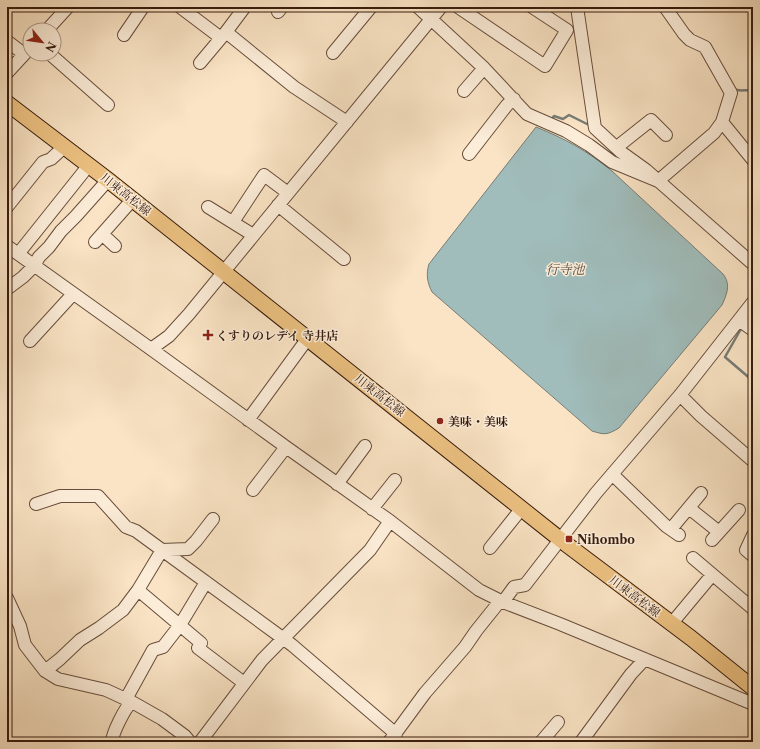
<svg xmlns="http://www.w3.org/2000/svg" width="760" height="749" font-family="'Libre Caslon Text','Noto Serif JP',serif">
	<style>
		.water { fill: #a0bdbc; stroke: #767c76 }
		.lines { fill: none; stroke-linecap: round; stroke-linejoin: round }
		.stream { stroke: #767c76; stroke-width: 2.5 }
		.minor-casing { stroke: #674d3b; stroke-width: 14 }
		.major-casing { stroke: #361b0d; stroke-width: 17 }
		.minor { stroke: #fcedd9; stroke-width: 12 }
		.major { stroke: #edc282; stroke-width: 15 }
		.poi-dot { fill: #8f2418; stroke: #fcedd9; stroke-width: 1.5 }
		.labels { text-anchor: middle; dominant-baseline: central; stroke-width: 3; stroke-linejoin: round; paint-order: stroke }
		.street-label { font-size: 12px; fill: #361b0d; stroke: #fcedd9 }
		.poi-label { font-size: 12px; font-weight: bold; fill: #361b0d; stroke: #fcedd9; text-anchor: start }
		.water-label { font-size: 13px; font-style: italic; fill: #564c42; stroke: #fcedd9 }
	</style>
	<rect width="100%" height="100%" fill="#fae4c5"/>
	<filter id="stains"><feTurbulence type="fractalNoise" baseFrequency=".005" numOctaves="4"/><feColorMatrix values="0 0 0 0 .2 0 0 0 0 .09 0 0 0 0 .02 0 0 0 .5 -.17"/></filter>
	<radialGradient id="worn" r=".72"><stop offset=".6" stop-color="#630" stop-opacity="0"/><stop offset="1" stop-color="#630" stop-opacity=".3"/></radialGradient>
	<!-- water -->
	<path class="water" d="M536 127C566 139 587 151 612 171L723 274C731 284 727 294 722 305L619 428C607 435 605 435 592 431L432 292C427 282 426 274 429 264Z"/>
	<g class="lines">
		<!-- stream -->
		<path class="stream" d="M733 89C740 92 746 89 753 91
			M550 121 554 116 563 119 569 115 589 125
			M746 321 753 312
			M742 327 725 357 753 381"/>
		<!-- minor casing -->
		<g class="minor-casing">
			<path id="minor" d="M180 7 221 38
				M418 7 484 68 527 114 566 131 589 145 612 162 658 181 714 133 722 122 731 93 705 47 690 40 684 34 665 7
				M458 7 545 66 567 30 532 7
				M577 7 595 128 621 152 646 170 753 264
				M278 12 282 7
				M47 30 68 7
				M226 32 294 87 347 122
				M124 35 143 7
				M7 41 24 54
				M333 53 371 7
				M50 54 108 105
				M200 63 226 32 244 8
				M7 73 30 48
				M464 91 484 68
				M722 122 753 160
				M617 147 651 120 666 135
				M469 154 507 105 514 99
				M278 205 344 259
				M7 207 43 162 51 159 64 147
				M208 207 253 235
				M233 222 264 175 288 193
				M102 234 115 246
				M95 242 133 199
				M7 246 151 349 286 447 390 521 479 590 503 602 560 624 753 704
				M18 254 89 165
				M7 289 23 277 34 266 39 257 49 247 61 231 76 216 108 180
				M739 320 753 330
				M30 341 73 294
				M151 349 169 336 189 314 441 7
				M680 395 701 416 753 461
				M248 420 308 338
				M612 474 666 526 679 535
				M337 484 365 446
				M253 490 286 447
				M36 504 60 496H98L126 527 136 531 162 550 138 590 201 643 198 648 244 683
				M689 508 719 532
				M372 509 395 480
				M671 529 701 493
				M753 535 746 550 753 556
				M712 540 739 510
				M490 548 522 508
				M162 550 292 645 396 734
				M162 550 188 549 196 541 213 519
				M693 558 752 608
				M7 598 20 626 25 645 45 671 58 679 106 690 132 702 162 719 185 736 190 742
				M503 602 514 587 525 585 596 493 680 395 753 302
				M672 623 712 575
				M45 671 60 659 80 640 99 628 123 610 138 590
				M126 699 153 650 163 647 180 625 206 582
				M112 742C112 734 125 707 132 702
				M200 742 262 660 370 550 390 521
				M389 742 425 693 465 647 476 631 500 601
				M541 742 558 722
				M581 742 631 674 645 659"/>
		</g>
		<!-- major casing -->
		<g class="major-casing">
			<path id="major" d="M7 103 108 180 566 544 691 638 753 688"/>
		</g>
		<!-- minor -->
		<use href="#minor" class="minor"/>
		<!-- major -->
		<use href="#major" class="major"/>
	</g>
	<!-- markers -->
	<g class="poi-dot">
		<path d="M206 329h4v4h4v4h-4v4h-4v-4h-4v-4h4z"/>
		<circle cx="440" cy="421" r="4"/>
		<rect x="565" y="535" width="8" height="8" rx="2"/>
	</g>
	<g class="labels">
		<!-- street labels -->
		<g class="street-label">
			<text transform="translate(126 194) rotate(38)">川東高松線</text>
			<text transform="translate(380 395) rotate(38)">川東高松線</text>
			<text transform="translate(635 596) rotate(37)">川東高松線</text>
		</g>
		<!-- poi labels -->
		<g class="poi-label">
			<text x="216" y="335">くすりのレデイ 寺井店</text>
			<text x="448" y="421">美味・美味</text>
			<text x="577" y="539">Nihombo</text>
		</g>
		<!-- water labels -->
		<g class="water-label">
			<text x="565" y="269">行寺池</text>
		</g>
	</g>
	<!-- margin -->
	<rect width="760" height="749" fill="none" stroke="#fae4c5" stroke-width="24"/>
	<rect x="8" y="8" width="744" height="733" fill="none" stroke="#361b0d" stroke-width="2"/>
	<rect x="12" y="12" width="736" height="725" fill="none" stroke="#361b0d"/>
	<!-- north arrow -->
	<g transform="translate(42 42) rotate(119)"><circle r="19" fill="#fcedd9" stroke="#ad9987"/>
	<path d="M0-3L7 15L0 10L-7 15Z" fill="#8f2418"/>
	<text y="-6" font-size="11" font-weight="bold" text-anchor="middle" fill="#361b0d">N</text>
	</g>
	<rect width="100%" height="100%" filter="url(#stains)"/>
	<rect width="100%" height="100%" fill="url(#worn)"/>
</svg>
